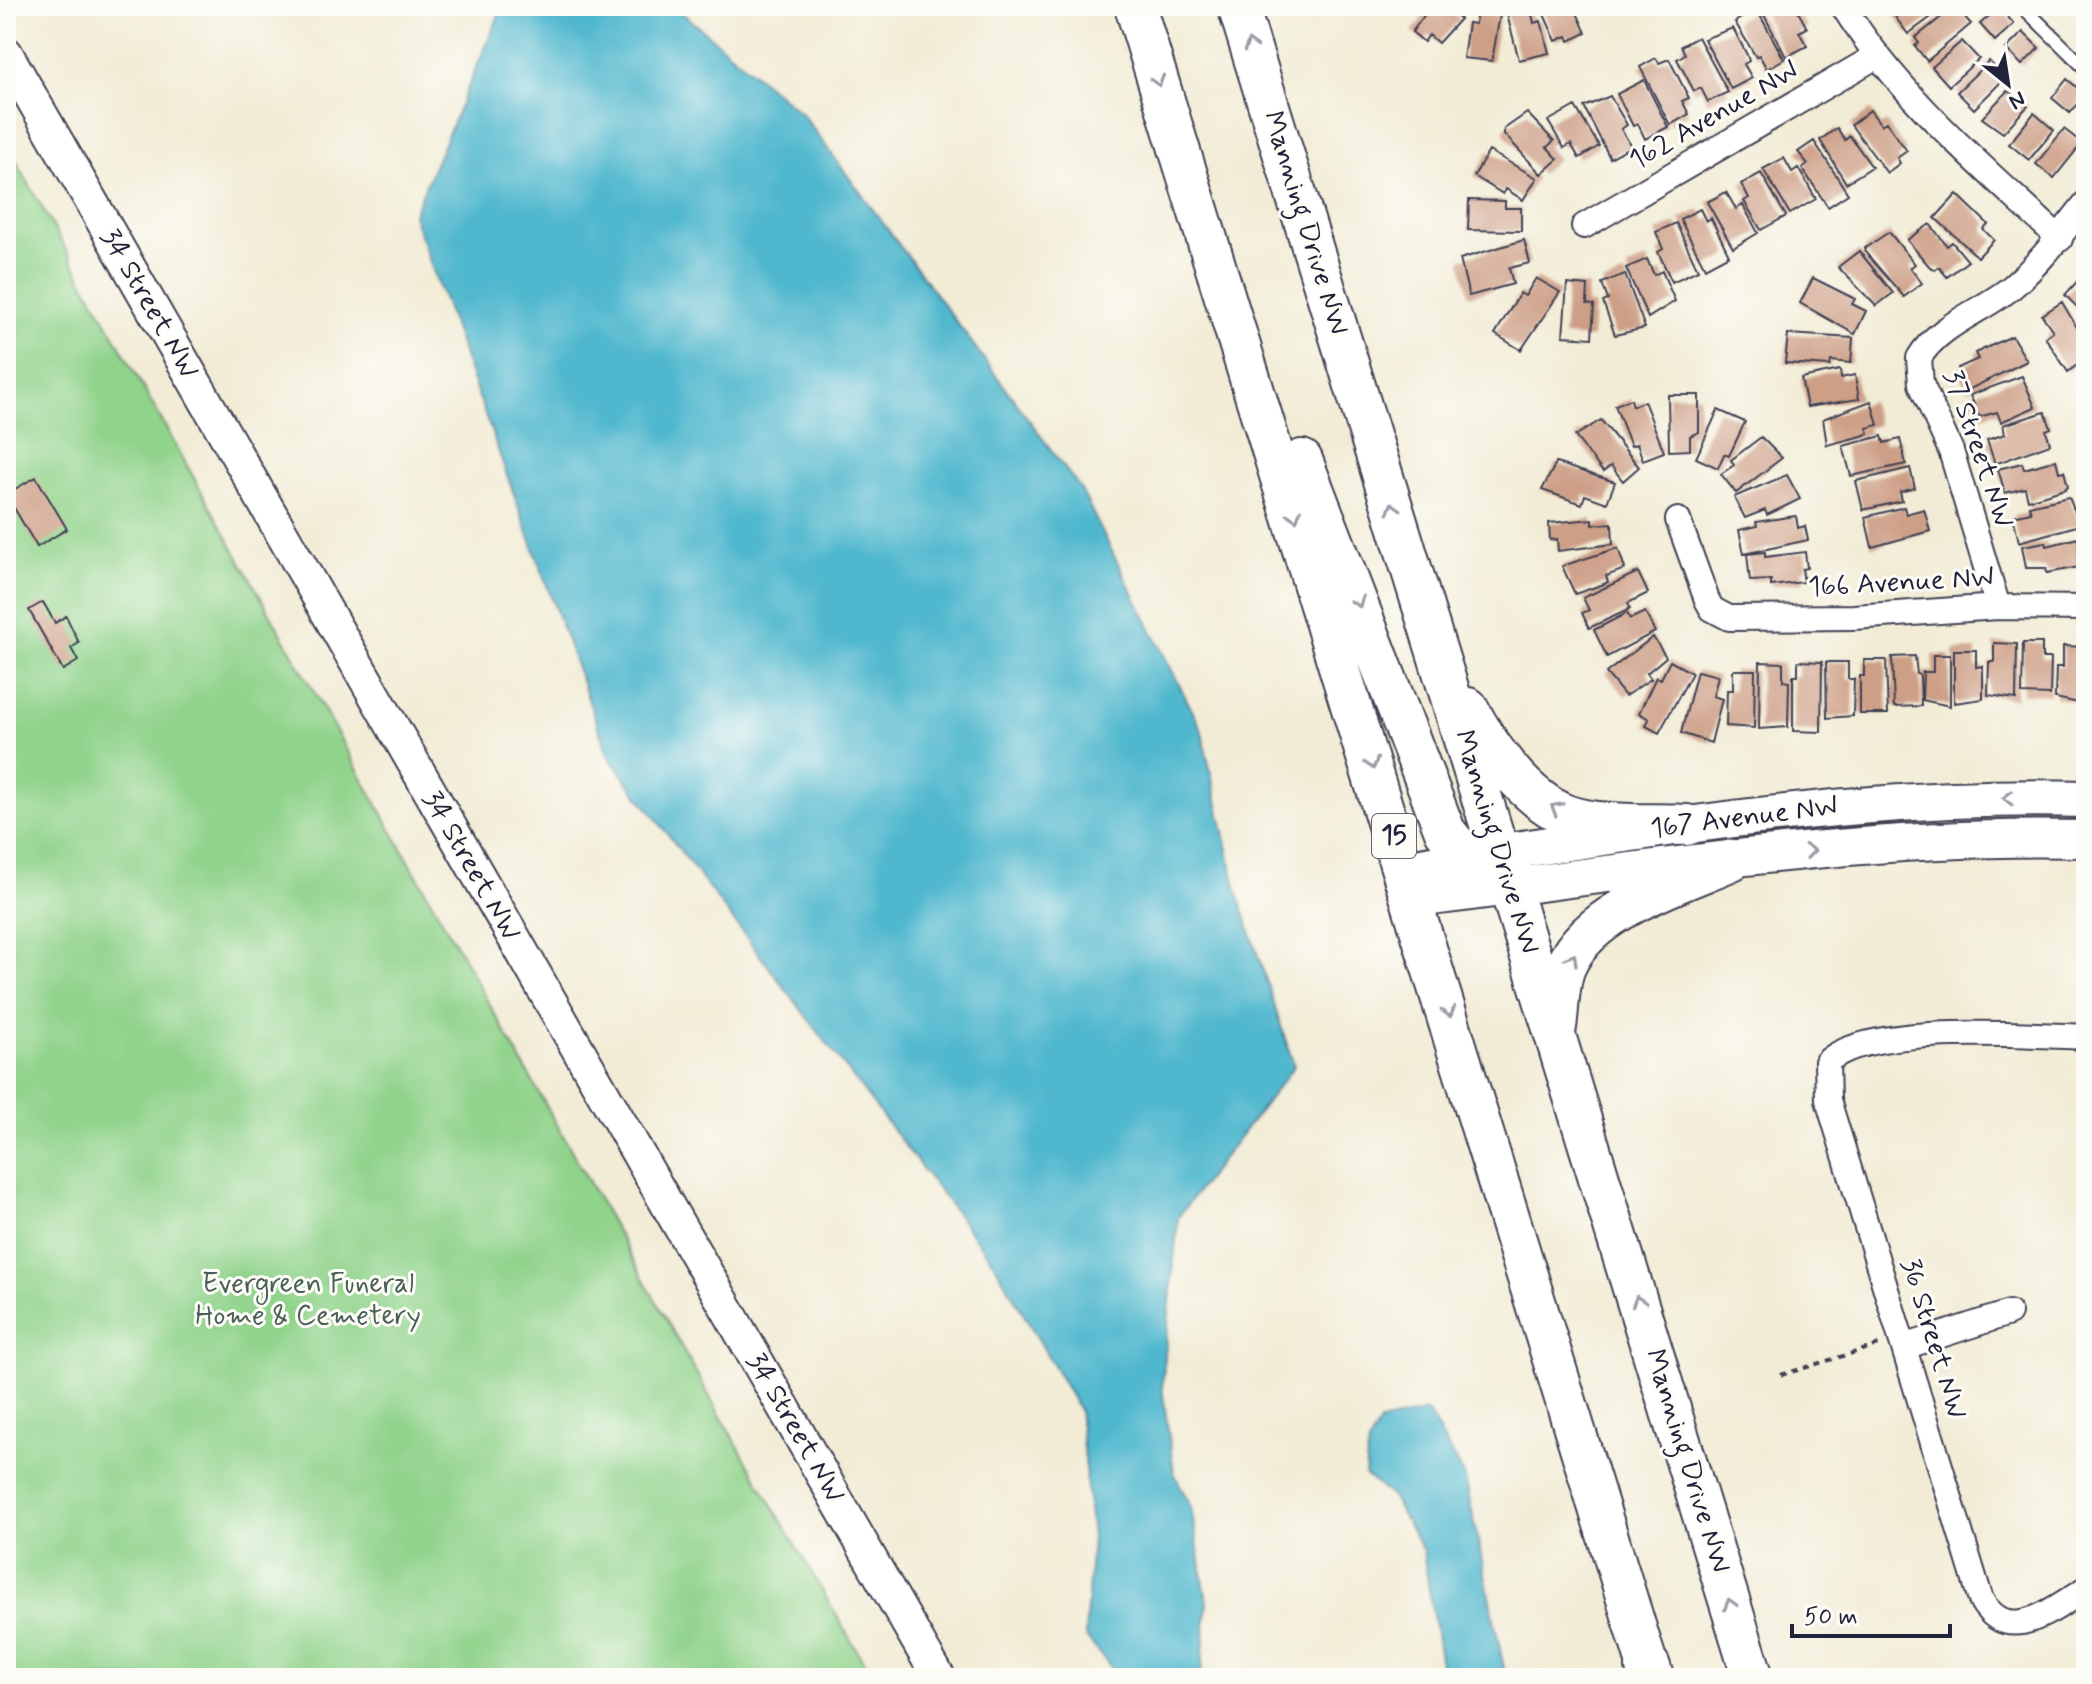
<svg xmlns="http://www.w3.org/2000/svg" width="2092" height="1684" font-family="Mynerve,sans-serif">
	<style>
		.green { fill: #90d38b; stroke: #597a63; stroke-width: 2 }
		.water { fill: #50b7ce; stroke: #396c84; stroke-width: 2 }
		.building { fill: #cd9f87 }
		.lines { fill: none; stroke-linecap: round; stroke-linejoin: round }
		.service-casing { stroke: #414052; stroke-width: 16 }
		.minor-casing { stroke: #414052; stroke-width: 28 }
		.tertiary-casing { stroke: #414052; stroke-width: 36 }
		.secondary-casing { stroke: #414052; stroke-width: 40 }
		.primary-casing { stroke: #414052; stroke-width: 44 }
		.motorway-casing { stroke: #414052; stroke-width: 48 }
		.path { stroke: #414052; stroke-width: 4; stroke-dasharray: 6 6; stroke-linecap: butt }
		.service { stroke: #fff; stroke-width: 12 }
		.minor { stroke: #fff; stroke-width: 24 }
		.tertiary { stroke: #fff; stroke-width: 32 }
		.secondary { stroke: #fff; stroke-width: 36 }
		.primary { stroke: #fff; stroke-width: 40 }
		.motorway { stroke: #fff; stroke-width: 44 }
		.oneway { stroke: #9c9ca7 }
		.labels { text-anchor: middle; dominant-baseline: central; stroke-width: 6; stroke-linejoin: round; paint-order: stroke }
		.shield { fill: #fdfcf7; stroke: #646373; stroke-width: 2 }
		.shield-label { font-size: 26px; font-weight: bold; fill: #22223b }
		.street-label { font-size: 28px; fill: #22223b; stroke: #fdfcf7 }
		.park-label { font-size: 28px; fill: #486057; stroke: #fdfcf7 }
	</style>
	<rect width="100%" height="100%" fill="#fdfcf7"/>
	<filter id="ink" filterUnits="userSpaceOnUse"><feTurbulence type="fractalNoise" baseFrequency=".0125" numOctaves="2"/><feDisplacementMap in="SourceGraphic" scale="16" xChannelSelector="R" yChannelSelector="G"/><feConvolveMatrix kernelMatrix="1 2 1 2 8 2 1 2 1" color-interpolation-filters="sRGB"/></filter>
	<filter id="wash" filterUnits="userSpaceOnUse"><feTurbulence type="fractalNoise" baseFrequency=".006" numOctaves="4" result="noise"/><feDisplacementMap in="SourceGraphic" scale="32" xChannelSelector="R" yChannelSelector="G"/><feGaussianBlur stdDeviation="1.8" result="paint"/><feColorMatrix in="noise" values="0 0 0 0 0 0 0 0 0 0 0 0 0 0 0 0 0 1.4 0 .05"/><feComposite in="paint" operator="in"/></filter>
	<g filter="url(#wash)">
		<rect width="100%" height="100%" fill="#f2ecd6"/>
		<!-- green -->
		<path class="green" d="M6 143 717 1410 873 1678H6Z"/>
		<!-- water -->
		<path class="water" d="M503 6H674L802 114 1081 490 1201 728 1237 891 1294 1066 1178 1217 1162 1387 1174 1473 1191 1507 1207 1602 1201 1678H1120L1085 1636 1092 1537 1079 1410 994 1263 609 757 413 215Z
			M1427 1411 1465 1477 1506 1678H1443L1423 1551 1392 1497 1365 1475 1368 1445 1380 1422Z"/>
		<g id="blocks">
			<!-- building -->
			<path class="building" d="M1431 6H1461L1454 14 1460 19 1438 43 1429 35 1424 42 1412 32Z
				M1478 6 1501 9 1492 61 1463 58 1468 23 1475 24Z
				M1530 6 1534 23 1541 21 1549 53 1519 60 1505 7Z
				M1546 6H1574L1586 33 1569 41 1567 36 1556 41 1542 10Z
				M1774 6H1795L1807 28 1799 32 1807 46 1786 57 1764 15Z
				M1904 6H1946L1908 34 1893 14Z
				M1955 6 1971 24 1927 61 1915 46 1919 43 1915 38Z
				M1999 7 2014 24 1995 41 1980 24Z
				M1756 8 1784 59 1767 69 1759 55 1756 57 1735 22Z
				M1733 28 1747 55 1749 61 1744 64 1752 78 1731 89 1704 39Z
				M2023 32 2039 48 2022 65 2006 49Z
				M1698 37 1728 92 1708 102 1701 88 1694 91 1677 59 1685 54 1681 46Z
				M1962 41 1979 59 1949 86 1932 67Z
				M1656 58 1659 63 1669 59 1689 98 1682 101 1689 114 1670 125 1640 67Z
				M1989 61 2005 78 1974 109 1957 92Z
				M2067 79 2086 95 2070 113 2052 98Z
				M1644 80 1668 127 1645 139 1638 124 1633 126 1617 94Z
				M2007 91 2028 106 2003 133 1982 118Z
				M1610 96 1627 125 1621 129 1631 146 1610 158 1584 107Z
				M1575 106 1599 146 1579 158 1571 144 1564 148 1548 121Z
				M1870 110 1881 125 1886 122 1907 151 1897 158 1900 163 1887 173 1851 125Z
				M1527 113 1554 141 1547 147 1558 159 1541 174 1504 134V129Z
				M2034 113 2054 130 2029 160 2009 144Z
				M1837 128 1845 140 1850 136 1872 167 1846 183 1820 140Z
				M2064 129 2082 143 2054 178 2036 164Z
				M1814 141 1848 194 1828 207 1802 168 1808 164 1798 152Z
				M1489 151 1537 178 1523 200 1506 189 1503 194 1474 176Z
				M1784 158 1792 172 1798 168 1816 199 1790 214 1763 169Z
				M1761 173 1786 216 1761 230 1744 201 1749 198 1741 184Z
				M1726 192 1736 209 1743 205 1758 233 1733 248 1707 202Z
				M1957 194 1988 224 1983 229 1994 240 1978 257 1935 218Z
				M1469 200 1505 201V208H1521V231L1468 230Z
				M1700 209 1706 221 1711 218 1729 255 1705 268 1680 219Z
				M1676 223 1698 270 1672 282 1658 252 1663 249 1656 232Z
				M1930 224 1947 246 1952 242 1968 261 1947 277 1939 267 1935 270 1929 266 1907 240Z
				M1889 232 1915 264 1910 268 1922 283 1904 297 1865 252V248Z
				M1524 240 1530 263 1509 268 1513 284 1469 296 1460 259Z
				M1859 251 1893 293 1876 306 1838 267Z
				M1647 259 1654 275 1662 271 1675 301 1648 318 1626 268Z
				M1625 274 1645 328 1615 335 1603 302 1608 300 1602 283Z
				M2081 277 2086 282V311L2082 312 2065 295Z
				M1536 278 1560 292 1521 350 1495 334 1520 293 1525 296Z
				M1813 278 1855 299 1852 304 1866 311 1855 334 1800 303Z
				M1567 284 1588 286 1587 304 1594 305 1592 338 1563 336Z
				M2062 302 2086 343V358L2068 372 2045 337 2053 331 2042 315Z
				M1788 334 1853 338 1851 363 1831 361 1830 366 1785 363Z
				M2012 336 2027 361 1968 390 1958 368 1978 359 1975 353Z
				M1840 370 1841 378 1855 375 1859 399 1807 407 1801 378Z
				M2022 376 2035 407 2001 422 1997 412 1979 417 1970 395Z
				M1668 395H1699V432L1690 436V450L1669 451Z
				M1631 399 1633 406 1644 401 1664 452 1643 460 1637 444 1631 446 1615 405Z
				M1871 401 1878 425 1867 428 1869 433 1862 436 1827 445 1823 419Z
				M1718 410 1745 422 1729 456 1724 454 1718 468 1696 458Z
				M2045 412 2051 428 2046 430 2050 444 1995 464 1987 440 2005 434 2003 425Z
				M1601 420 1639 467 1623 481 1611 466 1603 472 1575 436Z
				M1882 436 1884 443 1900 439 1906 464 1851 476 1843 446Z
				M1761 437 1782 458 1736 493 1721 474 1734 465 1731 460Z
				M2056 460 2059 472 2064 471 2068 486 2065 489 2028 500 2025 488 2005 493 1998 469 2022 463 2024 469Z
				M1556 463 1615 482 1607 503 1585 495 1582 504 1542 490Z
				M1910 468 1915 488 1900 492 1902 501 1863 510 1856 481Z
				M1787 475 1800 499 1767 515 1765 510 1745 518 1734 497Z
				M36 477 67 529 37 547 6 494Z
				M2069 497 2080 525 2019 542 2013 516 2031 512 2029 506Z
				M1904 507 1906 514 1924 509 1930 531 1872 547 1865 517Z
				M1796 516 1798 528 1805 526 1808 540 1744 554 1739 530 1757 526 1756 522Z
				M1593 519V525L1612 523 1613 544 1558 551 1557 539 1550 540 1549 523Z
				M2078 538 2079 567 2047 573 2046 568H2026L2022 546 2046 542 2047 546Z
				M1618 548 1625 569 1606 576 1608 582 1604 584 1575 594 1562 566Z
				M1765 552V557L1805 552 1807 568 1802 569 1804 582 1771 586V580L1750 581 1747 554Z
				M1638 572 1648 593 1628 603 1630 608 1626 611 1589 628 1582 613 1589 610 1583 598Z
				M43 602 55 623 66 616 79 643 71 648 78 661 63 670 29 610Z
				M1645 612 1655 632 1607 657 1594 630 1627 613 1630 619Z
				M1653 637 1666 657 1647 673 1651 679 1625 696 1606 673Z
				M1994 643 2017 644 2016 699 1988 695 1989 662H1994Z
				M2023 643H2042V658H2051L2050 695 2022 694Z
				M2063 646 2085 647 2084 704 2055 698 2056 667H2063Z
				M1954 650H1976V667L1983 666V699L1954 703Z
				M1933 655H1950V706L1922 700 1923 672H1933Z
				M1915 656 1917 674 1920 675 1921 706 1894 707 1892 657Z
				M1864 660H1886L1888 714H1860V676H1864Z
				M1670 661 1692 673 1659 733 1646 726 1649 719 1639 713 1656 677 1661 679Z
				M1798 661 1822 662 1821 732 1793 731V676H1798Z
				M1760 662 1783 663V681L1789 682 1788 727 1759 729Z
				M1826 662H1848V679H1854L1853 716 1827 718Z
				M1733 670H1755L1754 728 1726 726 1727 690H1733Z
				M1697 671 1718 676 1713 696 1722 699 1711 743 1681 733Z"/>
		</g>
	</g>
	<g filter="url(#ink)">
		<use href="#blocks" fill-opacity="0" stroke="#414052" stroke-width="2"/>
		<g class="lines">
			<!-- service casing -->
			<g class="service-casing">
				<path id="service" d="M2022 6 2086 69"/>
			</g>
			<!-- minor casing -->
			<g class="minor-casing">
				<path id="minor" d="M1843 6C1900 98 1981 165 2060 239
					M1584 226 1875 57
					M1678 520 1707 600 1712 609 1729 618 1854 617 1998 607 2086 608
					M1998 607 1951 451 1921 384 1919 358C1938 325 1983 311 2012 287 2041 262 2063 232 2086 203
					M2086 1037C2028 1035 1868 1023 1827 1062L1828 1100 1981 1600C2009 1647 2052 1609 2086 1589
					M1904 1347 2009 1313"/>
			</g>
			<!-- tertiary casing -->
			<g class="tertiary-casing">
				<path id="tertiary" d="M6 53 939 1678"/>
			</g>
			<!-- secondary casing -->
			<g class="secondary-casing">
				<path id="secondary" d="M1405 869C1482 854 1560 843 1639 832 1788 810 1935 795 2086 799
					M1414 899C1637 872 1861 833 2086 839"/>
			</g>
			<!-- primary casing -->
			<g class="primary-casing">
				<path id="primary" d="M1135 6 1648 1667
					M1238 6 1753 1678
					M1302 460 1445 831 1466 857 1508 888
					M1468 708C1487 745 1520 791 1557 811 1589 828 1651 823 1687 825
					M1556 1027C1559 1008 1558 982 1566 965 1591 909 1680 883 1732 860"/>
			</g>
			<!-- motorway casing -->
			<g class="motorway-casing">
				<path id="motorway" d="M1648 1667 1651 1678"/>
			</g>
			<!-- path -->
			<path class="path" d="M1781 1375 1879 1345"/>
			<!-- service -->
			<use href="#service" class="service"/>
			<!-- minor -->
			<use href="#minor" class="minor"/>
			<!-- tertiary -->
			<use href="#tertiary" class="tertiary"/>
			<!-- secondary -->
			<use href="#secondary" class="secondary"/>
			<!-- primary -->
			<use href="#primary" class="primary"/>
			<!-- motorway -->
			<use href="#motorway" class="motorway"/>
		</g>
		<!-- one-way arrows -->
		<defs><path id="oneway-chevron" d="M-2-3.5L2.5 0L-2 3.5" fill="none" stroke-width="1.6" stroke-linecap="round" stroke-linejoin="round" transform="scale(2)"/></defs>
		<g class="oneway">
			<use href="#oneway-chevron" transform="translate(1250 45) rotate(-107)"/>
			<use href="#oneway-chevron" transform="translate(1158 81) rotate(73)"/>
			<use href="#oneway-chevron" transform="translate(1393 508) rotate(-107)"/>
			<use href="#oneway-chevron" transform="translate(1295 516) rotate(73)"/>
			<use href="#oneway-chevron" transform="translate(1358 602) rotate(70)"/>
			<use href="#oneway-chevron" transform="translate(1372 764) rotate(73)"/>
			<use href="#oneway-chevron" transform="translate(2008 798) rotate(180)"/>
			<use href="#oneway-chevron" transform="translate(1556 808) rotate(-150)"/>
			<use href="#oneway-chevron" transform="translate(1810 851) rotate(-7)"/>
			<use href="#oneway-chevron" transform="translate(1572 959) rotate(-60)"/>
			<use href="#oneway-chevron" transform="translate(1449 1012) rotate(73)"/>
			<use href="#oneway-chevron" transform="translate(1638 1301) rotate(-107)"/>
			<use href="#oneway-chevron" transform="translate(1730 1604) rotate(-107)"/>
		</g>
	</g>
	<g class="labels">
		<!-- shield labels -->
		<rect class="shield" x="1372" y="814" width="44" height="44" rx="6"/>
		<g class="shield-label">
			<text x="1394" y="836">15</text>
		</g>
		<!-- street labels -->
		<g class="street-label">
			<text transform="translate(1714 116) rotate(-30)">162 Avenue NW</text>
			<text transform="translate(1305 223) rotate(73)">Manning Drive NW</text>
			<text transform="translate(149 304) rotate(60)">34 Street NW</text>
			<text transform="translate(1978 449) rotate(71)">37 Street NW</text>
			<text transform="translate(1901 583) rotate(-3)">166 Avenue NW</text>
			<text transform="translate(1744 818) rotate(-7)">167 Avenue NW</text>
			<text transform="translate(1496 842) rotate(73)">Manning Drive NW</text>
			<text transform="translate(471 866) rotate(60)">34 Street NW</text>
			<text transform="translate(1933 1339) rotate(73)">36 Street NW</text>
			<text transform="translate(795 1428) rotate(60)">34 Street NW</text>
			<text transform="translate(1687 1461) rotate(73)">Manning Drive NW</text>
		</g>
		<!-- park labels -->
		<g class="park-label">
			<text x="308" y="1284">Evergreen Funeral<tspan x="308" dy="32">Home &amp; Cemetery</tspan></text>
		</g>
	</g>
	<!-- margin -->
	<rect width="2092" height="1684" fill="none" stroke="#fdfcf7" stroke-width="32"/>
	<!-- north arrow -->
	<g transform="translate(2008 84) rotate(150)" stroke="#fdfcf7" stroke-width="6" paint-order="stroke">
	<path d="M0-6L14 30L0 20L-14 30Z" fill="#22223b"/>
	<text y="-12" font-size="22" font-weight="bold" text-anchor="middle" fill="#22223b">N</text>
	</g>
	<!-- scale -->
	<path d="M1792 1624v12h158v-12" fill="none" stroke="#22223b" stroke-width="4"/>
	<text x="1804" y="1624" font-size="24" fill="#22223b" stroke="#fdfcf7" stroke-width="6" paint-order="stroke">50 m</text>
</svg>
